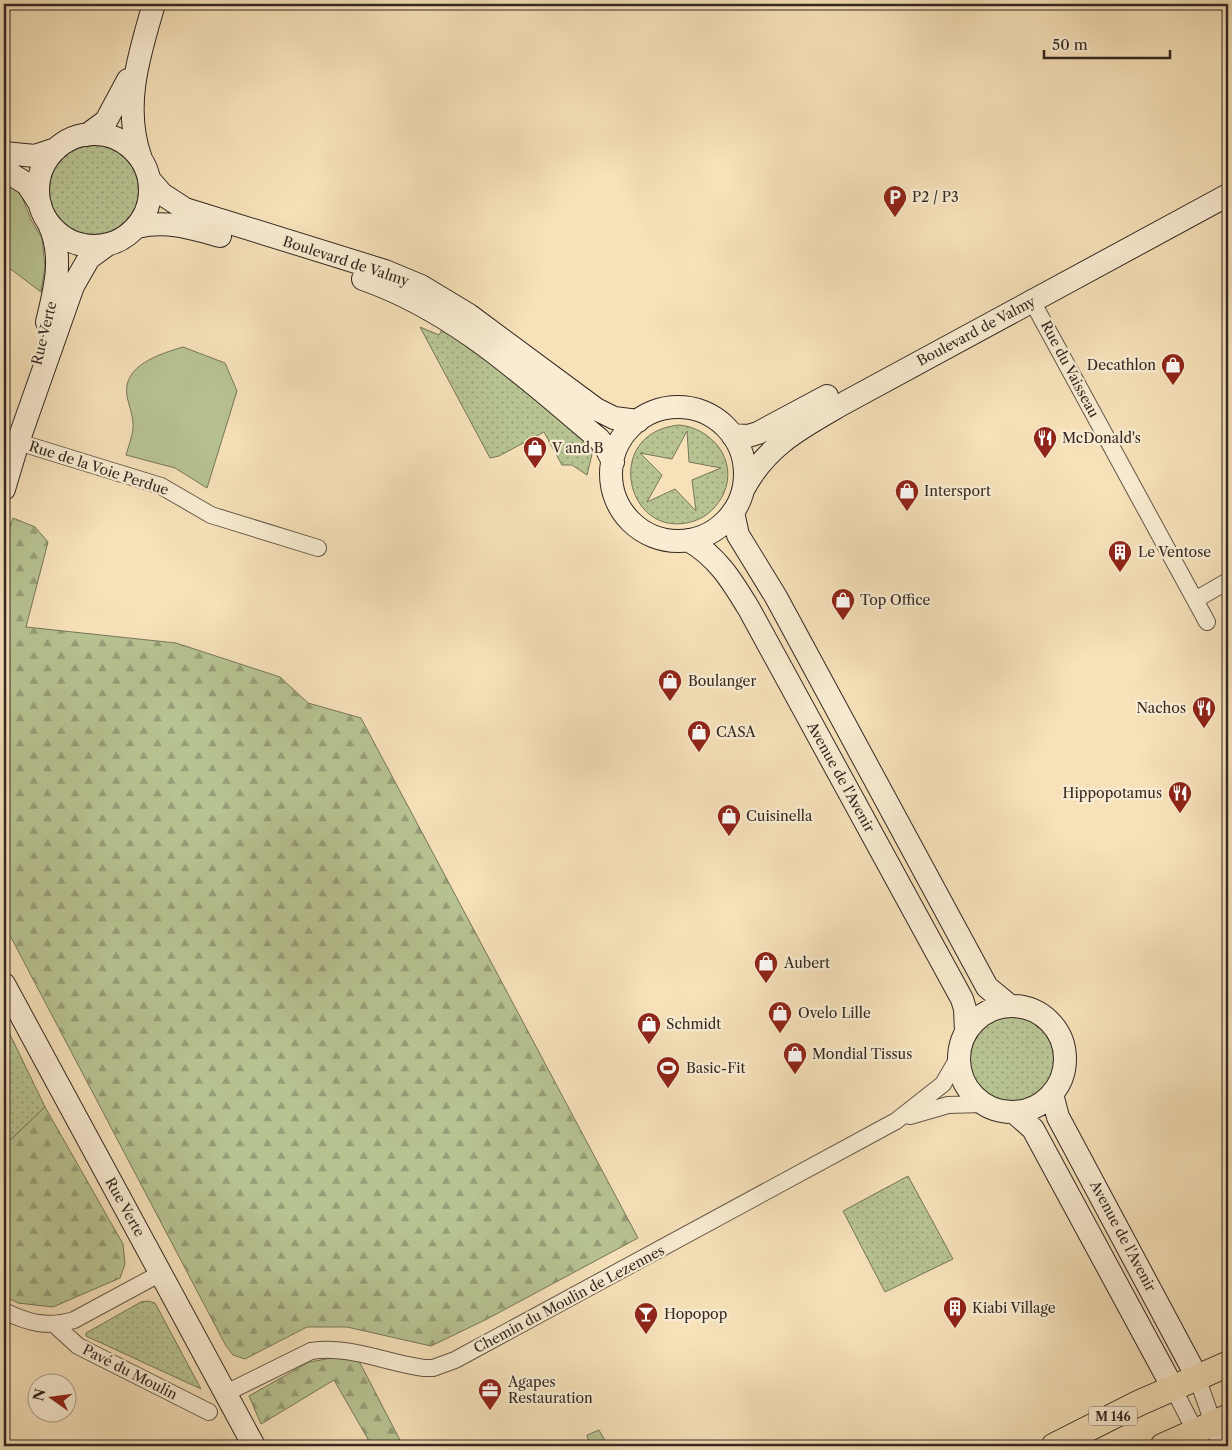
<svg xmlns="http://www.w3.org/2000/svg" width="1232" height="1450" font-family="'Libre Caslon Text',serif">
	<style>
		.grass { fill: url(#grass-dots); stroke: #76765a; fill-rule: evenodd }
		.forest { fill: url(#forest-firs); stroke: #76765a }
		.park { fill: url(#park-tufts); stroke: #76765a }
		.garden { fill: #b8c392; stroke: #76765a }
		.lines { fill: none; stroke-linecap: round; stroke-linejoin: round }
		.street-casing { stroke: #645648; stroke-width: 18 }
		.secondary-casing { stroke: #332822; stroke-width: 24 }
		.primary-casing { stroke: #332822; stroke-width: 27 }
		.street { stroke: #f9ecd2; stroke-width: 16 }
		.secondary { stroke: #f9ecd2; stroke-width: 22 }
		.primary { stroke: #f6e1b9; stroke-width: 25 }
		.labels { text-anchor: middle; dominant-baseline: central; stroke-width: 4.5; stroke-linejoin: round; paint-order: stroke }
		.shield { fill: #f9ecd2; stroke: #6e6357; stroke-width: 1 }
		.shield-label { font-size: 12px; font-weight: bold; fill: #332822 }
		.poi-label { font-size: 14px; fill: #332822; stroke: #f9ecd2; text-anchor: start }
		.street-label { font-size: 14px; fill: #332822; stroke: #f9ecd2 }
	</style>
	<defs>
		<pattern id="grass-dots" width="8" height="8" patternUnits="userSpaceOnUse" patternTransform="scale(1.25)"><rect width="8" height="8" fill="#b8c392"/><path d="M2 2h.1M6 6h.1" fill="none" stroke="#969e77" stroke-width="1.8" stroke-linecap="round"/></pattern>
		<pattern id="forest-firs" width="22" height="20" patternUnits="userSpaceOnUse" patternTransform="scale(1.25)"><rect width="22" height="20" fill="#b8c392"/><path d="M5 1l3.5 6h-7zM16 11l3.5 6h-7z" fill="#969e77"/></pattern>
		<pattern id="park-tufts" width="24" height="20" patternUnits="userSpaceOnUse" patternTransform="scale(1.25)"><rect width="24" height="20" fill="#b8c392"/><path d="M3 7l-1-3M5 7V3M7 7l1-3M15 17l-1-3M17 17v-4M19 17l1-3" fill="none" stroke="#969e77"/></pattern>
	</defs>
	<rect width="100%" height="100%" fill="#f6e1b9"/>
	<filter id="stains"><feTurbulence type="fractalNoise" baseFrequency=".004" numOctaves="4"/><feColorMatrix values="0 0 0 0 .2 0 0 0 0 .09 0 0 0 0 .02 0 0 0 .5 -.17"/></filter>
	<radialGradient id="worn" r=".72"><stop offset=".6" stop-color="#630" stop-opacity="0"/><stop offset="1" stop-color="#630" stop-opacity=".3"/></radialGradient>
	<!-- grass -->
	<path class="grass" d="M47 191a47 47 0 1 1 94 0a47 47 0 1 1-94 0Z
		M444 326 595 442 587 475 572 465H562L544 432 499 456 490 458 420 327 439 335Z
		M679 425C712 428 738 460 724 493 718 506 707 517 694 521 627 543 600 433 679 425ZM687 431 689 462 721 468 692 480 696 511 675 489 647 502 662 475 640 453 672 459Z
		M968 1059a43 43 0 1 1 86 0a43 43 0 1 1-86 0Z
		M4 1022 45 1107 4 1146Z
		M908 1176 953 1259 885 1292 843 1211Z
		M148 1301 155 1303 201 1389 86 1336V1333L141 1302Z"/>
	<!-- forest -->
	<path class="forest" d="M13 518 35 527 48 542 26 627 176 643 280 677 308 703 361 718 638 1238 487 1319 431 1346 347 1327H307L245 1359 233 1355 226 1346 4 924V546Z
		M45 1107 123 1244 125 1264 120 1278 53 1307 18 1303 4 1296V1146Z
		M332 1358 359 1361 403 1446H372L334 1380 261 1424 249 1396 309 1362Z"/>
	<!-- park -->
	<path class="park" d="M599 1430 608 1446H590L587 1435Z"/>
	<!-- garden -->
	<path class="garden" d="M4 177 21 194 31 220 42 238 45 267 41 292 4 264Z
		M183 347 225 363 237 391 207 488 175 468 126 455C128 447 132 438 133 429 134 417 129 407 127 396 122 365 160 354 183 347Z"/>
	<g class="lines">
		<!-- street casing -->
		<g class="street-casing">
			<path id="street" d="M1032 301 1207 622
				M18 442 161 486 211 515 318 548
				M1195 600 1228 581
				M910 1116 948 1105 983 1104
				M4 1311C28 1323 48 1328 74 1320L161 1273
				M55 1325 78 1346 209 1412
				M1197 1377 1221 1446
				M1173 1388 1203 1446
				M226 1393 311 1351C351 1345 385 1363 424 1368H433L455 1360 896 1121 943 1084 958 1058"/>
		</g>
		<!-- secondary casing -->
		<g class="secondary-casing">
			<path id="secondary" d="M38 190a56 56 0 1 1 112 0a56 56 0 1 1-112 0Z
				M87 135 106 121 128 80
				M4 153 35 156 56 149
				M141 159C122 107 139 55 154 4
				M4 170 27 184 40 204
				M149 179 162 194 185 209 385 271 421 286 469 315 596 409 614 418 638 421
				M137 227C166 220 192 228 220 236
				M363 279C455 311 526 378 599 439L606 448 613 462
				M47 322C55 289 64 256 49 224
				M611 474a67 67 0 1 1 134 0a67 67 0 1 1-134 0Z
				M732 435 748 436 758 433 827 396
				M4 489 18 442 73 286 89 258 107 245
				M743 490C767 444 803 427 846 402L1228 195
				M733 512 738 535 776 597 987 987 1010 1006
				M688 540C717 556 732 581 749 609L962 999 965 1009 966 1031
				M4 984 254 1446
				M959 1059a53 53 0 1 1 106 0a53 53 0 1 1-106 0Z
				M1052 1094 1058 1117 1197 1377
				M1015 1113 1033 1129 1173 1388"/>
		</g>
		<!-- primary casing -->
		<g class="primary-casing">
			<path id="primary" d="M1054 1446 1139 1403 1228 1364
				M1163 1446 1228 1417"/>
		</g>
		<!-- street -->
		<use href="#street" class="street"/>
		<!-- secondary -->
		<use href="#secondary" class="secondary"/>
		<!-- primary -->
		<use href="#primary" class="primary"/>
	</g>
	<!-- icons -->
	<defs>
		<g id="parking-pin" transform="scale(1.25)"><path d="M0 17L-7.5 6A9.5 9.5 0 1 1 7.5 6Z" fill="#8f2418" stroke="#f9ecd2"/><path d="M-3.5-5.5H1a3.5 3.5 0 0 1 0 7H-1V5.5H-3.5ZM-1-3.4V-.6H.8a1.4 1.4 0 0 0 0-2.8Z" fill="#fff"/></g>
		<g id="shop-pin" transform="scale(1.25)"><path d="M0 17L-7.5 6A9.5 9.5 0 1 1 7.5 6Z" fill="#8f2418" stroke="#f9ecd2"/><path d="M-5-2.5h2.3a2.7 3.5 0 0 1 5.4 0H5L5.5 6h-11ZM-1.5-2.5h3a1.5 2.3 0 0 0-3 0Z" fill="#fff"/></g>
		<g id="restaurant-pin" transform="scale(1.25)"><path d="M0 17L-7.5 6A9.5 9.5 0 1 1 7.5 6Z" fill="#8f2418" stroke="#f9ecd2"/><path d="M-5-6h1v4h1v-4h1v4h1v-4h1v5L-1.5 .5V6h-2V.5L-5-1ZM5-6V6H3V1.5H1.5Q1.5-4 5-6Z" fill="#fff"/></g>
		<g id="building-pin" transform="scale(1.25)"><path d="M0 17L-7.5 6A9.5 9.5 0 1 1 7.5 6Z" fill="#8f2418" stroke="#f9ecd2"/><path d="M-4-6H4V6H1V3H-1V6H-4ZM-2.5-4.3h1.7v1.8h-1.7ZM.8-4.3h1.7v1.8H.8ZM-2.5-1h1.7V.8h-1.7ZM.8-1h1.7V.8H.8Z" fill="#fff"/></g>
		<g id="stadium-pin" transform="scale(1.25)"><path d="M0 17L-7.5 6A9.5 9.5 0 1 1 7.5 6Z" fill="#8f2418" stroke="#f9ecd2"/><path d="M0-5a6.5 5 0 1 0 0 10a6.5 5 0 1 0 0-10ZM-3.5-1.8h7v3.6h-7Z" fill="#fff"/></g>
		<g id="bar-pin" transform="scale(1.25)"><path d="M0 17L-7.5 6A9.5 9.5 0 1 1 7.5 6Z" fill="#8f2418" stroke="#f9ecd2"/><path d="M-6-5H6L.8 .8V4.5H3.5V6h-7V4.5H-.8V.8Z" fill="#fff"/></g>
		<g id="office-pin" transform="scale(1.25)"><path d="M0 17L-7.5 6A9.5 9.5 0 1 1 7.5 6Z" fill="#8f2418" stroke="#f9ecd2"/><path d="M-6-3h4V-5.5h4V-3h4V5H-6ZM-1-4.5V-3h2v-1.5ZM-6 0V1H6V0Z" fill="#fff"/></g>
	</defs>
	<g fill-rule="evenodd">
		<use href="#parking-pin" x="895" y="197"/>
		<use href="#shop-pin" x="1173" y="365"/>
		<use href="#restaurant-pin" x="1045" y="438"/>
		<use href="#shop-pin" x="535" y="448"/>
		<use href="#shop-pin" x="907" y="491"/>
		<use href="#building-pin" x="1120" y="552"/>
		<use href="#shop-pin" x="843" y="600"/>
		<use href="#shop-pin" x="670" y="681"/>
		<use href="#restaurant-pin" x="1204" y="708"/>
		<use href="#shop-pin" x="699" y="732"/>
		<use href="#restaurant-pin" x="1180" y="793"/>
		<use href="#shop-pin" x="729" y="816"/>
		<use href="#shop-pin" x="766" y="963"/>
		<use href="#shop-pin" x="780" y="1013"/>
		<use href="#shop-pin" x="649" y="1024"/>
		<use href="#shop-pin" x="795" y="1054"/>
		<use href="#stadium-pin" x="668" y="1068"/>
		<use href="#building-pin" x="955" y="1308"/>
		<use href="#bar-pin" x="646" y="1314"/>
		<use href="#office-pin" x="490" y="1390"/>
	</g>
	<g class="labels">
		<!-- shield labels -->
		<rect class="shield" x="1089" y="1406.5" width="48" height="19" rx="4"/>
		<g class="shield-label">
			<text x="1113" y="1416">M 146</text>
		</g>
		<!-- poi labels -->
		<g class="poi-label">
			<text x="912" y="197">P2 / P3</text>
			<text x="1156" y="365" text-anchor="end">Decathlon</text>
			<text x="1062" y="438">McDonald's</text>
			<text x="552" y="448">V and B</text>
			<text x="924" y="491">Intersport</text>
			<text x="1138" y="552">Le Ventose</text>
			<text x="860" y="600">Top Office</text>
			<text x="688" y="681">Boulanger</text>
			<text x="1186" y="708" text-anchor="end">Nachos</text>
			<text x="716" y="732">CASA</text>
			<text x="1162" y="793" text-anchor="end">Hippopotamus</text>
			<text x="746" y="816">Cuisinella</text>
			<text x="784" y="963">Aubert</text>
			<text x="798" y="1013">Ovelo Lille</text>
			<text x="666" y="1024">Schmidt</text>
			<text x="812" y="1054">Mondial Tissus</text>
			<text x="686" y="1068">Basic-Fit</text>
			<text x="972" y="1308">Kiabi Village</text>
			<text x="664" y="1314">Hopopop</text>
			<text x="508" y="1382">Agapes<tspan x="508" dy="16">Restauration</tspan></text>
		</g>
		<!-- street labels -->
		<g class="street-label">
			<text transform="translate(346 261) rotate(18)">Boulevard de Valmy</text>
			<text transform="translate(976 331) rotate(-28)">Boulevard de Valmy</text>
			<text transform="translate(44 333) rotate(-76)">Rue Verte</text>
			<text transform="translate(1070 369) rotate(62)">Rue du Vaisseau</text>
			<text transform="translate(99 468) rotate(18)">Rue de la Voie Perdue</text>
			<text transform="translate(841 777) rotate(61)">Avenue de l'Avenir</text>
			<text transform="translate(125 1207) rotate(61)">Rue Verte</text>
			<text transform="translate(1123 1236) rotate(62)">Avenue de l'Avenir</text>
			<text transform="translate(569 1299) rotate(-28)">Chemin du Moulin de Lezennes</text>
			<text transform="translate(130 1372) rotate(27)">Pavé du Moulin</text>
		</g>
	</g>
	<!-- margin -->
	<rect width="1232" height="1450" fill="none" stroke="#f6e1b9" stroke-width="20"/>
	<rect x="5" y="5" width="1222" height="1440" fill="none" stroke="#332822" stroke-width="2.5"/>
	<rect x="10" y="10" width="1212" height="1430" fill="none" stroke="#332822"/>
	<!-- north arrow -->
	<g transform="translate(52 1398) rotate(284)"><circle r="24" fill="#f9ecd2" stroke="#aa9e8c"/>
	<path d="M0-4L9 19L0 12L-9 19Z" fill="#8f2418"/>
	<text y="-8" font-size="14" font-weight="bold" text-anchor="middle" fill="#332822">N</text>
	</g>
	<!-- scale -->
	<path d="M1044 50v8h126v-8" fill="none" stroke="#332822" stroke-width="2.5"/>
	<text x="1052" y="50" font-size="15" fill="#332822" stroke="#f9ecd2" stroke-width="4" paint-order="stroke">50 m</text>
	<rect width="100%" height="100%" filter="url(#stains)"/>
	<rect width="100%" height="100%" fill="url(#worn)"/>
</svg>
